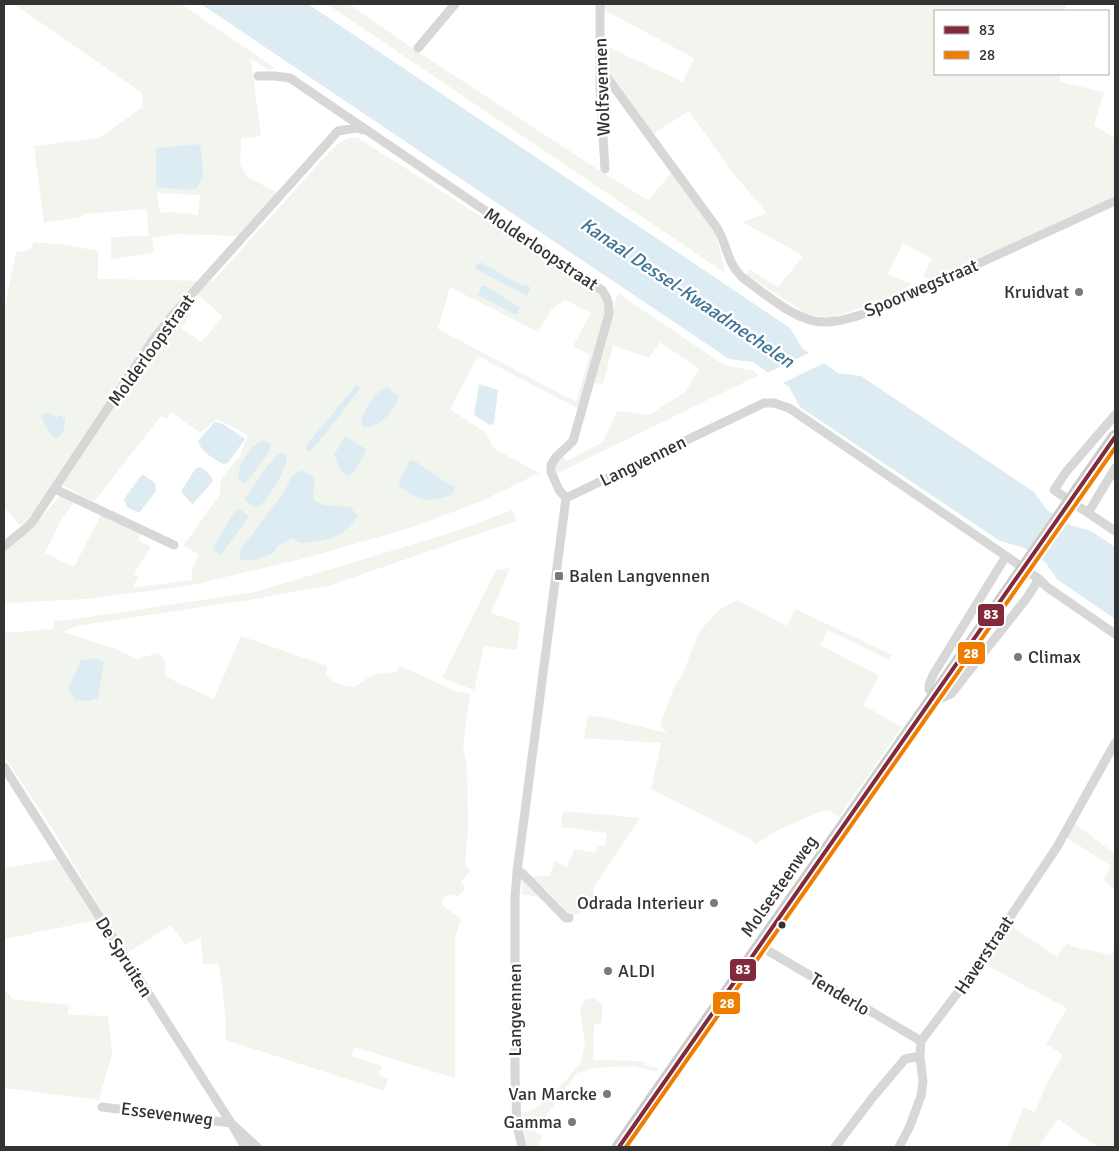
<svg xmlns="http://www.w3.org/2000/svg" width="1119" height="1151" font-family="Signika,sans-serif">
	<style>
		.green { fill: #f1f5ed; fill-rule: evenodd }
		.water { fill: #ddebf3 }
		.pier { fill: #fff }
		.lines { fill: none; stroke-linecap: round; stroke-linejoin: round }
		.street { stroke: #d7d7d7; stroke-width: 9 }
		.primary { stroke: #cacaca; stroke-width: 14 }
		.primary-bridge { stroke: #cacaca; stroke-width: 14 }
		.bus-1-casing { stroke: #fff; stroke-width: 8 }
		.bus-2-casing { stroke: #fff; stroke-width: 8 }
		.bus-1 { stroke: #822a3a; stroke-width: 4 }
		.bus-2 { stroke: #ef7d00; stroke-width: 4 }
		.poi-dot { fill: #7a7a7a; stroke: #fff; stroke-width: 2 }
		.bus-dot { fill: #333; stroke: #fff; stroke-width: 2 }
		.labels { text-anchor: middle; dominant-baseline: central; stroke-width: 5; stroke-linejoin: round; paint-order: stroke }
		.street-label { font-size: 18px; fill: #333; stroke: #fff }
		.poi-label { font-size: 18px; fill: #333; stroke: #fff; text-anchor: end }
		.water-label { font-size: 19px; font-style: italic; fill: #3f7597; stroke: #fff }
		.line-badge { stroke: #fff; stroke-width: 2 }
		.badge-label { font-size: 14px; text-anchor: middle; font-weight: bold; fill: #fff }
	</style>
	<rect width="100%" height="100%" fill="#fff"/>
	<!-- green -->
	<path class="green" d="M14 4H181L275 68 269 70 251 59 261 136 241 139 240 165 248 177 279 194 242 236 176 234 152 238 154 253 111 259V237L148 236 147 209 83 214 82 217 44 223 34 146 99 138 143 107 142 93ZM200 144 204 170 156 148ZM157 193 200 195 198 215 173 212 160 213Z
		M327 4H349L412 48 608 176 648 200 673 171 714 230 720 250 725 273Z
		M604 4H1066L1065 11H935V74H1060V82L1104 92 1094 125 1115 138V196L930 281 923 276 932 259 903 243 888 274 911 284 888 299 831 318 807 314 747 275 749 269 778 287 803 256 743 222 767 213 733 173 689 111 653 134 604 69V45L683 82 694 58 604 10Z
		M348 138H358L607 297 605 317 579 409 478 356 450 409 487 434 493 448 539 473 486 499 416 526 306 558 192 585 86 599 4 603V550C26 534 43 517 60 495L75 501 60 522 45 553 74 567 102 513 142 532 138 540 151 547 134 574 138 577 132 588 192 580V569L199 554 183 546 220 495 221 479 239 457 248 435 217 419 200 433 171 412 166 419 161 416 94 502 55 481 33 513 20 526 4 507V311L16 252 30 250 34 242 66 245 98 251V279L213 281 321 161 338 144ZM450 287 538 332 551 310 565 300 591 313 573 346 590 355 576 402 438 329ZM193 290 223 317 201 342 181 328 191 314 180 305Z
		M619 294 724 365 753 371 759 375 556 474 555 464 563 456 567 461 603 442 617 411 649 415 686 391 699 369 660 342 649 358 613 345 603 384 593 383 616 298Z
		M513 510 516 521 331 585 255 599 76 626 63 632 116 649 137 659 158 653 164 659 166 677 214 699 241 636 327 666 326 675C333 685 344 685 355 687L372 675 395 672 401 666 457 692 470 694 463 746 467 765 468 828 465 864 471 870 461 882 464 886 465 890 458 896 447 895 442 899V905L461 919 455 938V1078L354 1047 351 1056 382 1066 379 1075 388 1079 384 1091 226 1040 225 1009 219 964H203L201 937 185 945 171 925 127 953 52 828 4 756V633L53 629 55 621 76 619 255 592 450 533Z
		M510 568 491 613 520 623 517 650 484 646 474 690 442 678 496 570Z
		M737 600 787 626 795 609 892 655 889 660 828 630 820 645 878 675V679L863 705 902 727 839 817 829 810 821 811 774 832 755 845 752 840 651 789 661 743 584 738 588 716 602 717 667 733 660 725 674 687 683 673 699 632 720 609Z
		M563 811 640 818 593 889 597 904 571 917 545 888 536 897 522 894 521 877 549 876 555 861 567 867 574 849 596 853 597 845 605 846 607 833 561 827Z
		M1075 824 1115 854V890L1103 880 1111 866 1066 837Z
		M58 859 97 920 4 939V868Z
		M1010 925 1057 957 1066 943 1074 947 1112 955 1115 943V1147H1098L1058 1119 1038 1147H1008L1023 1107 1035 1112 1047 1083 1063 1055 1046 1044 1067 1008 984 964Z
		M4 988 12 999 69 1005 68 1015 108 1016 112 1054 99 1100 4 1088Z
		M594 998 602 1004V1022L594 1025 593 1060 644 1061 645 1066 657 1067V1072L634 1066 594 1068 577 1073 535 1131 542 1136 538 1147H526L524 1114 538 1107 568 1078 581 1062 585 1043 580 1009 584 1000Z"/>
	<!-- water -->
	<path class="water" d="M201 4H308L790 328 802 348 838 373 861 376 1034 492 1047 510 1070 525 1091 531 1115 547V619L1058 580 1045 562 1022 547 1000 541 800 407 789 387 753 362 729 359Z
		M200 144C202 159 207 174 197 188L186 190 156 187V148Z
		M480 262 521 285 523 284 530 287V290L527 295 524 294 476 269 475 266Z
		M482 286H486L520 308 516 315 478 295Z
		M358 384 360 389 313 449 309 452 306 450V446L355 386Z
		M479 384 498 390 494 424 490 425 474 415Z
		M385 388H388L399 397C396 409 376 432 362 426 360 414 374 393 385 388Z
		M50 413 56 418 59 415 65 418V425L62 434 56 438 50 434 41 417 42 414Z
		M215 422 223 424 245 439 228 463 223 464C214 459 200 451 198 441Z
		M345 436 367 450 356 469 349 476 341 471 334 455Z
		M265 441 271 444V449L245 484 238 478 240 468 239 466 253 446 256 445 259 442Z
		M282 452 287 455C288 467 267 504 256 508L245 500 247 495C256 484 270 458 282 452Z
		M410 460 415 461 448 484 455 486 453 494C430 504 416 502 398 484L399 481Z
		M201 467 211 476 213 481 193 504 189 501 181 491 196 468Z
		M301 470 311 475 315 481 313 491 314 500 324 505 350 507 358 516C343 539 325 541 300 543L291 537 288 541 277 546 275 552C262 558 253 561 240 560V550L284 492 292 476Z
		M143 475 155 483 156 491 139 513 127 507 124 499 140 477Z
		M240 509 249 516 221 555 213 550 215 544 235 511Z
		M96 658 104 662 98 698 88 701 76 700 71 694 69 688 81 660Z"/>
	<!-- pier -->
	<path class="pier" d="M811 352 826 362 781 384 765 374Z"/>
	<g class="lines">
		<!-- street -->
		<path class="street" d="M600 4V88L605 169
			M418 48 455 4
			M600 68 717 228C728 246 726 262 742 277 764 293 798 324 827 322 848 321 868 312 888 305L1115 201
			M258 76H275L290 78 602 290C608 298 609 303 609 314L573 441 556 457 551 465V472L559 490 566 498
			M1115 415 1066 472 1054 490 1115 531
			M55 489 174 545
			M566 498 764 403H774L789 408 1006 556 1039 579 1047 587 1115 634
			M1088 513 1115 468
			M4 546 25 529 33 521 153 340 171 317 338 131 356 128 365 130
			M1006 556 933 675 929 685V690L942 698 951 694 1026 599 1039 579
			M4 767 231 1123 245 1147
			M517 872 522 873 566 918H569
			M760 946 921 1041
			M102 1107 231 1123 257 1147
			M522 1147 517 1124 515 1076V897L517 872 566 498
			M835 1147 873 1097 905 1059 920 1056
			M899 1147 910 1126 921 1096 923 1082 920 1056 921 1041 974 971 1057 847 1115 743"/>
		<!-- primary -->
		<path class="primary" d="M1078 490 1115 437
			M619 1147 1015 581"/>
		<!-- primary-bridge -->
		<path class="primary-bridge" d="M1015 581 1078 490"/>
		<!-- bus-1 casing -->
		<g class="bus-1-casing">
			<path id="bus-1" d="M619 1147 1115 437"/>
		</g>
		<!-- bus-2 casing -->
		<g class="bus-2-casing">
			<path id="bus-2" d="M626 1147 1115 448"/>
		</g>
		<!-- bus-1 -->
		<use href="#bus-1" class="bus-1"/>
		<!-- bus-2 -->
		<use href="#bus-2" class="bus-2"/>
	</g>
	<!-- markers -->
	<g class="poi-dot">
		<circle cx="1079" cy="292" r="5"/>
		<rect x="554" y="571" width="10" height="10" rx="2.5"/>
		<circle cx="1018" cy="657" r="5"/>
		<circle cx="714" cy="903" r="5"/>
		<circle cx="608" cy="971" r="5"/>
		<circle cx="607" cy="1094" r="5"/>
		<circle cx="572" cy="1122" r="5"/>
	</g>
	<circle class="bus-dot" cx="782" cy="925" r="4.5"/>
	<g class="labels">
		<!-- street labels -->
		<g class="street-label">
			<text transform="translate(602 87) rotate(-92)">Wolfsvennen</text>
			<text transform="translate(541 249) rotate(34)">Molderloopstraat</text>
			<text transform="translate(921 288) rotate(-23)">Spoorwegstraat</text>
			<text transform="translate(151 350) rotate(-54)">Molderloopstraat</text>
			<text transform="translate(643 461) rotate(-26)">Langvennen</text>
			<text transform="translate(779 886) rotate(-55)">Molsesteenweg</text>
			<text transform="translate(984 955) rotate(-56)">Haverstraat</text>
			<text transform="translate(124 957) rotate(58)">De Spruiten</text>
			<text transform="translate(840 994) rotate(31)">Tenderlo</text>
			<text transform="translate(515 1010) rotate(-90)">Langvennen</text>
			<text transform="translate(167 1114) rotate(7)">Essevenweg</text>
		</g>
		<!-- poi labels -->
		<g class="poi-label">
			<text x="1069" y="292">Kruidvat</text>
			<text x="569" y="576" text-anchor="start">Balen Langvennen</text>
			<text x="1028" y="657" text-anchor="start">Climax</text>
			<text x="704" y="903">Odrada Interieur</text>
			<text x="618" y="971" text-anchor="start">ALDI</text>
			<text x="597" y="1094">Van Marcke</text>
			<text x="562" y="1122">Gamma</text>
		</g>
		<!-- water labels -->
		<g class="water-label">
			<text transform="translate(687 293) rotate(34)">Kanaal Dessel-Kwaadmechelen</text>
		</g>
	</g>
	<g class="line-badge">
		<rect x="977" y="603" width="28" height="24" rx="5" fill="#822a3a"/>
		<rect x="957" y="641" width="29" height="24" rx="5" fill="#ef7d00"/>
		<rect x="729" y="958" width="28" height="24" rx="5" fill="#822a3a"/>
		<rect x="712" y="991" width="29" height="24" rx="5" fill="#ef7d00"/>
	</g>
	<g class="badge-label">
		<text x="991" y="619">83</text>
		<text x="971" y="658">28</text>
		<text x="743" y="974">83</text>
		<text x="727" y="1008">28</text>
	</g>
	<!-- border -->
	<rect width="1119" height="1151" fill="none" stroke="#333333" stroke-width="10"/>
	<!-- legend -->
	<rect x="934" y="10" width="175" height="65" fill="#ffffff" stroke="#adadad"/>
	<rect x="944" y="26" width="25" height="8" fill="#822a3a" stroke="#adadad"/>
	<text x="979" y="35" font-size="15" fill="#333333">83</text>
	<rect x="944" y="51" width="25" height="8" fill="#ef7d00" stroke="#adadad"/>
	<text x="979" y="60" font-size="15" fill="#333333">28</text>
</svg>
